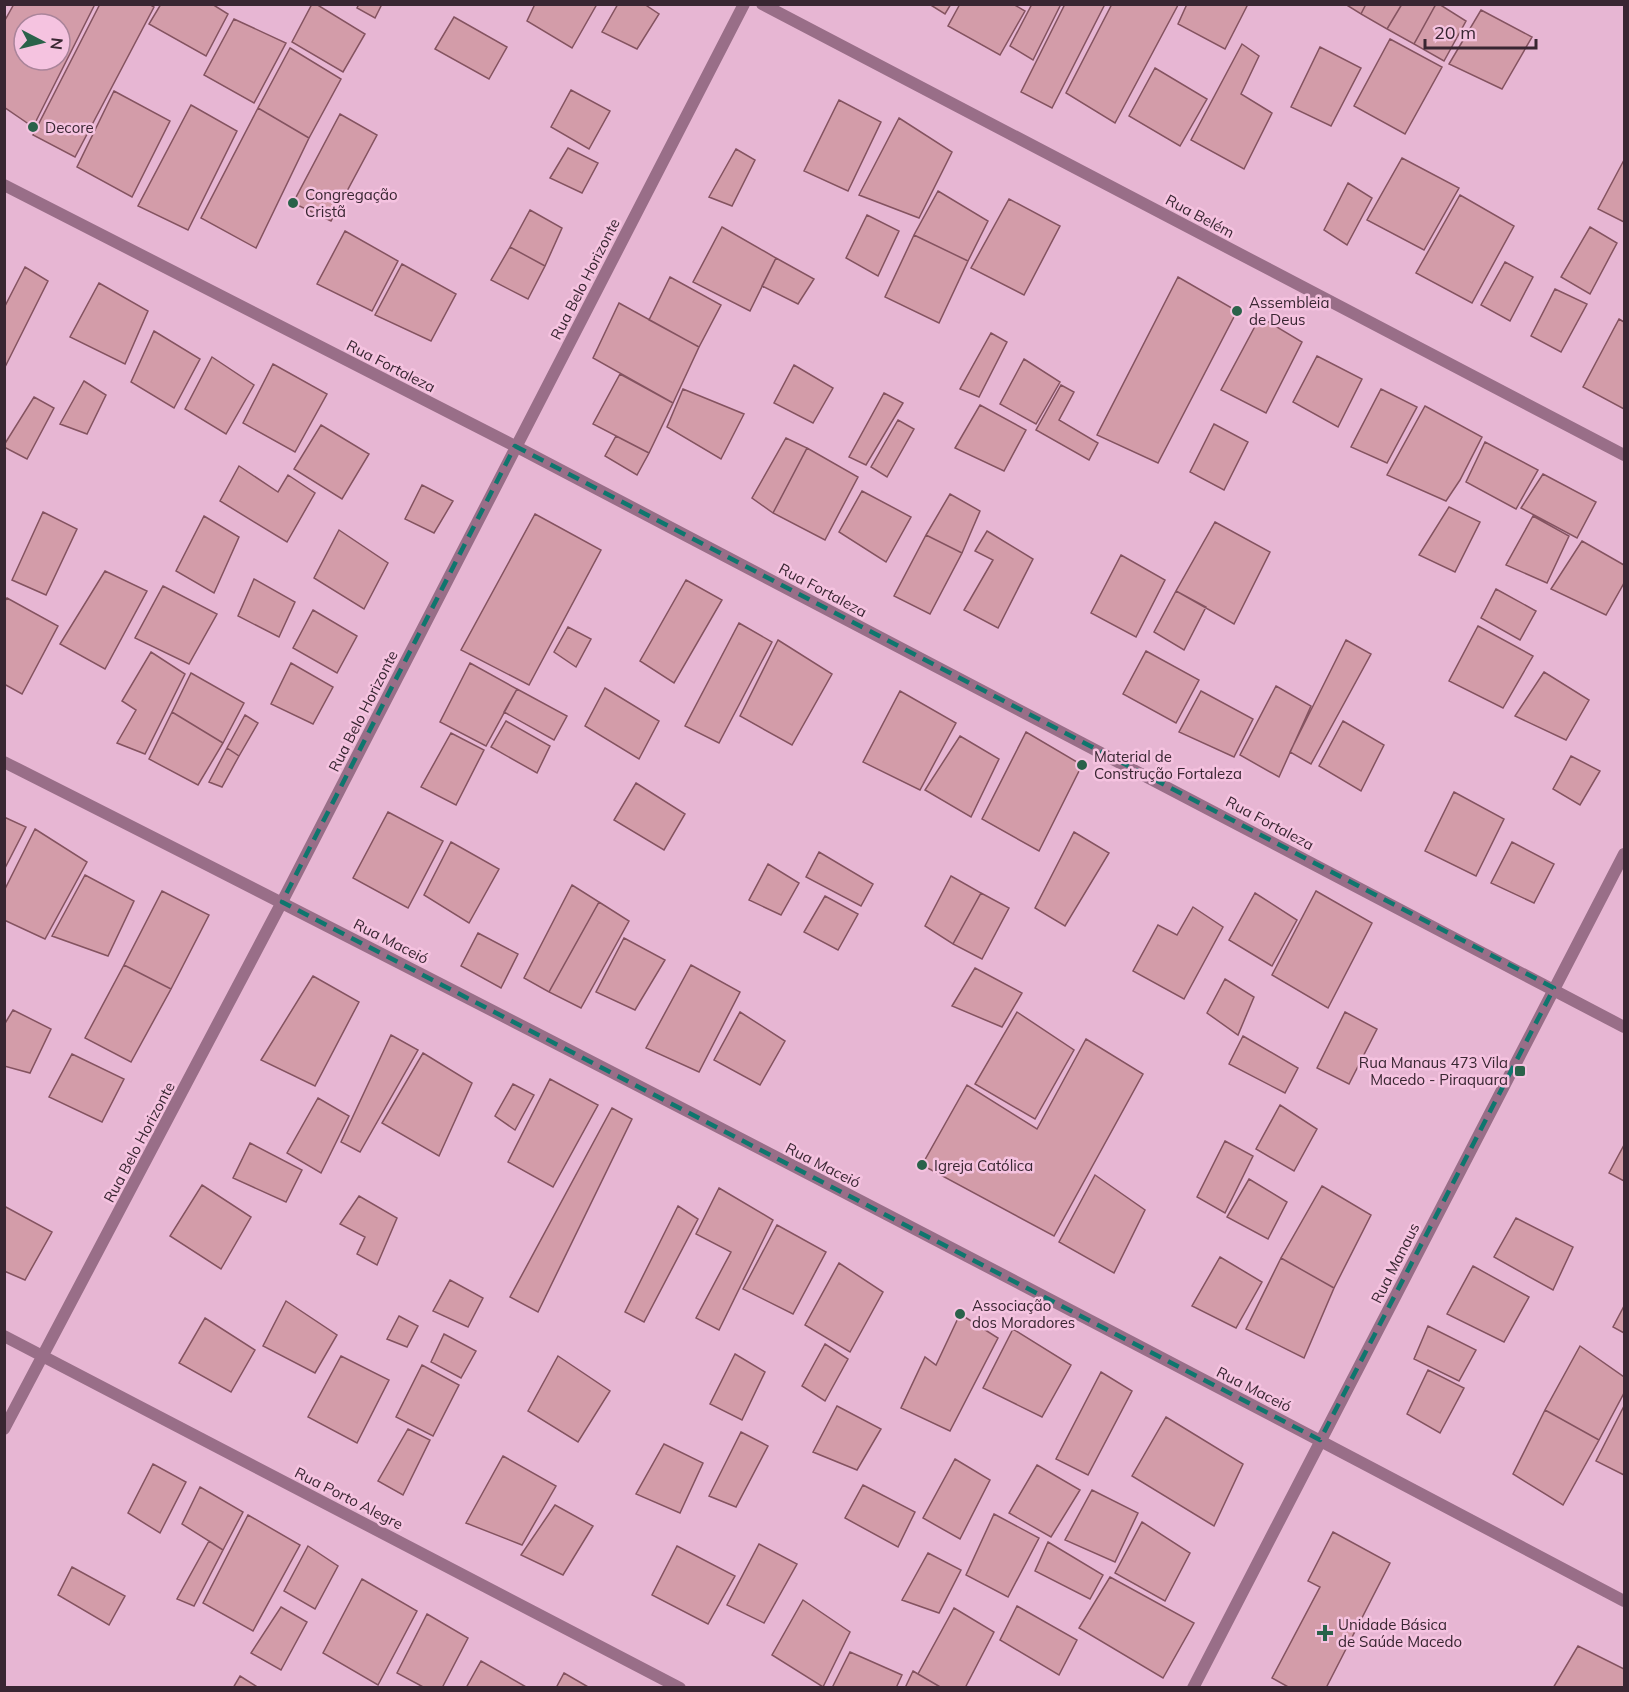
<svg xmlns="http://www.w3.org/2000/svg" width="1629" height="1692" font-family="Mulish,sans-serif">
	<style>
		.building { fill: #d39ca9; stroke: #845360; stroke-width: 1.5; fill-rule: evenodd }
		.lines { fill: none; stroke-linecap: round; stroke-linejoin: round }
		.minor { stroke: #996e88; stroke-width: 12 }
		.tertiary { stroke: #996e88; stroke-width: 12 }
		.marked { fill: none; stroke: #0f766e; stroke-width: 4.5; stroke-dasharray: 12 8; stroke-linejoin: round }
		.poi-dot { fill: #2a624a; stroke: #f5c3e0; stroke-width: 2 }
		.labels { text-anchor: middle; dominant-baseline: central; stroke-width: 5; stroke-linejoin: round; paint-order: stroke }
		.poi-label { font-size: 15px; fill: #392632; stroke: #f5c3e0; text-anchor: start }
		.street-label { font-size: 15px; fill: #392632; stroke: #f5c3e0 }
	</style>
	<rect width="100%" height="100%" fill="#e7b6d3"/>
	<!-- building -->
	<path class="building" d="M14 4H95L33 127 4 107V22ZM24 24H60V60H24Z
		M100 4H149L154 7 75 157 33 135Z
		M161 4H212L228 14 206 56 149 24Z
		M312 4H316L365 34 343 72 292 42Z
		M359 4H382L375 18 357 8Z
		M535 4H597L572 48 527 21Z
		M618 4H644L659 14 637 49 602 32Z
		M929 4H951L945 14Z
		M960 4H1013L1025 11 1000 55 948 26Z
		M1032 4H1061L1033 60 1010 46Z
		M1065 4H1105L1052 108 1021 92Z
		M1112 4 1178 5 1115 123 1066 93Z
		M1187 4H1248L1225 49 1178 24Z
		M1345 4H1366L1361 14Z
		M1366 4H1402L1387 29 1361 14Z
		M1402 4H1436L1414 44 1387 29Z
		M1436 4H1439L1466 21 1444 61 1414 44Z
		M1481 10 1532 37 1502 89 1449 64Z
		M454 17 507 47 489 79 435 49Z
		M234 19 286 43 254 103 204 75Z
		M1390 39 1442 67 1405 134 1354 106Z
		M1242 44 1259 56 1241 94 1272 113 1244 169 1191 140Z
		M1320 47 1361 68 1331 126 1291 107Z
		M290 48 341 79 309 138 258 108Z
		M1155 68 1207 99 1180 146 1129 116Z
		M571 90 610 111 589 149 551 127Z
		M114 91 170 121 132 197 77 167Z
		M839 100 881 122 848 191 804 171Z
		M191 105 237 131 188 230 138 206Z
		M258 108 309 138 256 248 201 218Z
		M340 114 377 135 331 221 293 203Z
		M899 118 952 152 919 218 859 195Z
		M568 148 598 163 582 193 550 178Z
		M736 149 755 160 732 206 709 197Z
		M1402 158 1459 188 1424 250 1367 220Z
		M1624 160V222L1598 209Z
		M1348 183 1372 198 1347 245 1324 230Z
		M938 191 988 221 968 261 914 235Z
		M1460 195 1514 226 1472 303 1416 273Z
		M1009 199 1060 226 1024 295 971 268Z
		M530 210 562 228 545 266 510 247Z
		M867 215 899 231 878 276 846 258Z
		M722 227 776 258 750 311 693 282Z
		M1590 227 1617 243 1590 294 1561 277Z
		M345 231 398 261 372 311 317 284Z
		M914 235 968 261 939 323 885 297Z
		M510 247 545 266 528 299 491 280Z
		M776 258 814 279 798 304 762 286Z
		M1505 262 1533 277 1510 321 1481 305Z
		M402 264 456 294 431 341 375 315Z
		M25 267 48 281 4 369V308Z
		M670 277 721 305 699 347 649 320Z
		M1178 277 1237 311 1158 463 1097 435Z
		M99 283 148 311 125 364 70 337Z
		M1555 289 1587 304 1561 352 1531 336Z
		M619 303 699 347 673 403 593 358Z
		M1260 317 1302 342 1266 413 1221 390Z
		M1619 319 1624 322V409L1583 387Z
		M154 331 200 359 174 408 131 382Z
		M991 333 1007 342 979 397 960 389Z
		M1317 356 1362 379 1338 427 1293 402Z
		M212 357 254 385 226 434 185 409Z
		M1024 359 1060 382 1036 424 1000 404Z
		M273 364 327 394 295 452 243 423Z
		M794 365 833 388 813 423 774 403Z
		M620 374 673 403 649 453 593 424Z
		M84 381 106 395 87 434 60 424Z
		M1061 385 1074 392 1059 420 1098 443 1089 460 1036 430Z
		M683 389 744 414 721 459 667 427Z
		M1381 389 1417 407 1387 463 1351 447Z
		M884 393 903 403 866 465 849 457Z
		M34 397 54 408 27 459 4 447V445Z
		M980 405 1026 430 1004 471 955 448Z
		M1425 406 1482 437 1460 480 1446 501 1387 475Z
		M898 420 914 429 887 477 871 467Z
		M1214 424 1248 442 1224 490 1190 472Z
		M321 425 369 454 342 499 294 469Z
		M616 436 649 453 637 475 605 456Z
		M786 438 807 448 773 513 752 498Z
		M1485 442 1538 470 1516 509 1466 482Z
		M807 448 858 477 825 540 773 513Z
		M239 466 278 492 288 475 315 493 287 542 220 501Z
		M1543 474 1596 502 1577 538 1521 508Z
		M422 485 453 501 434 533 405 519Z
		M862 491 911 517 886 562 839 532Z
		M950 494 980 511 962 553 926 535Z
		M1449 507 1480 522 1455 572 1419 555Z
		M43 512 77 529 46 595 12 580Z
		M535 514 601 550 529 685 461 650Z
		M204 516 239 537 214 593 176 571Z
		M1533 516 1569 536 1547 583 1506 565Z
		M1215 522 1270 552 1234 624 1176 591Z
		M339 530 388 563 364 609 314 578Z
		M987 531 1033 559 998 628 964 610 993 560 975 551Z
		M926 535 962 553 930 614 894 596Z
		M1582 541 1624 565V583L1606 615 1551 589Z
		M1121 555 1165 580 1136 637 1091 613Z
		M105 571 147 591 105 669 60 644Z
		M254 579 295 602 279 637 238 616Z
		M686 580 722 600 674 683 640 661Z
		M163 586 217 614 189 664 135 638Z
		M1496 589 1536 611 1520 640 1481 618Z
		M1176 591 1206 607 1184 650 1154 632Z
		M7 598 58 626 22 694 4 684V602Z
		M313 610 357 636 337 673 293 648Z
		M739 623 772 642 719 743 685 726Z
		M1478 626 1533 656 1503 708 1449 681Z
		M568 627 591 639 576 667 554 652Z
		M778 640 832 674 792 745 740 716Z
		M1346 640 1371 654 1311 764 1290 752Z
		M1146 651 1199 680 1176 723 1123 694Z
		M151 652 185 674 145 754 117 743 136 710 122 701Z
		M291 663 333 687 313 724 271 704Z
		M470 663 517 689 486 746 440 722Z
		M1544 672 1589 700 1566 740 1515 716Z
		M191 673 244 703 223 743 172 712Z
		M1276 686 1311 706 1279 777 1240 755Z
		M605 688 659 721 639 759 585 726Z
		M517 689 567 716 554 740 504 712Z
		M900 691 956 723 920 790 863 762Z
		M1201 691 1253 719 1234 757 1179 732Z
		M172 712 223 743 198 785 149 759Z
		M245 715 258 723 239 756 227 748Z
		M506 721 550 746 537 773 491 747Z
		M1343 721 1384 745 1361 791 1319 766Z
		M1026 732 1082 765 1039 851 982 819Z
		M451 733 484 750 456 805 421 787Z
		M960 736 999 759 971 817 925 790Z
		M227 748 239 756 222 787 209 782Z
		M1571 756 1600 771 1580 805 1553 789Z
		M636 783 685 814 664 850 614 820Z
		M1454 792 1504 819 1476 876 1425 851Z
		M388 812 443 841 408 908 353 878Z
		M4 817 26 827 4 870Z
		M35 829 87 862 45 939 4 920V891Z
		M1074 832 1109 853 1065 926 1035 908Z
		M451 842 499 869 469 923 424 895Z
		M1512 842 1554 864 1534 903 1491 883Z
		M819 852 873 884 861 906 806 877Z
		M768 864 799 883 781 915 749 900Z
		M85 875 134 901 108 956 52 936Z
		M951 876 981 893 953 944 925 926Z
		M572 885 599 902 549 992 524 978Z
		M162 891 209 915 171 989 124 965Z
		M1316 891 1372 923 1328 1008 1272 975Z
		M981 893 1009 908 982 959 953 944Z
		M1255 893 1297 920 1272 966 1229 940Z
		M825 896 858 914 838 950 804 932Z
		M599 902 629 921 581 1008 549 992Z
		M1193 907 1223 927 1184 999 1133 971 1158 925 1177 935Z
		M478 933 518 954 501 988 461 966Z
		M624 938 665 960 635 1010 596 992Z
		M124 965 171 989 131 1062 85 1038Z
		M691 965 740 992 699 1072 646 1048Z
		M975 968 1022 993 1002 1027 952 1006Z
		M313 976 359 1002 315 1086 261 1060Z
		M1225 979 1254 997 1238 1035 1207 1013Z
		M13 1010 51 1029 30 1073 4 1066V1025Z
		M740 1012 785 1041 760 1085 714 1060Z
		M1017 1012 1074 1050 1035 1119 975 1084Z
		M1345 1012 1377 1029 1349 1084 1317 1068Z
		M391 1035 418 1050 360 1152 341 1142Z
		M1243 1036 1298 1068 1285 1093 1229 1064Z
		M1086 1039 1143 1074 1054 1236 922 1165 967 1085 1037 1129Z
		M423 1053 472 1083 439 1156 382 1123Z
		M72 1054 124 1079 102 1122 49 1097Z
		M550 1079 598 1105 553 1187 508 1162Z
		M513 1084 534 1095 515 1130 495 1116Z
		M318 1098 349 1116 321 1173 287 1153Z
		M1280 1105 1317 1129 1294 1171 1256 1149Z
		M612 1108 632 1119 538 1312 510 1297Z
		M1225 1141 1253 1156 1225 1213 1197 1197Z
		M250 1143 302 1170 286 1202 233 1178Z
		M1624 1145V1181L1609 1173Z
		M1095 1175 1145 1210 1114 1273 1059 1242Z
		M1249 1179 1287 1202 1268 1239 1227 1217Z
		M202 1185 251 1217 221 1269 170 1236Z
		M1322 1186 1371 1215 1334 1288 1281 1258Z
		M719 1188 773 1220 719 1330 696 1318 731 1252 696 1234Z
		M359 1196 397 1218 377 1265 357 1254 365 1237 340 1224Z
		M4 1206 52 1232 25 1280 4 1271Z
		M678 1206 698 1219 644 1322 625 1312Z
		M1516 1218 1573 1247 1553 1290 1494 1257Z
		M777 1225 826 1252 793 1314 743 1289Z
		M1220 1257 1262 1282 1236 1328 1192 1306Z
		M1281 1258 1334 1288 1304 1358 1246 1329Z
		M839 1263 883 1292 850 1352 805 1325Z
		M1473 1266 1529 1297 1504 1342 1447 1314Z
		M450 1280 483 1298 468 1327 433 1311Z
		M286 1301 337 1335 315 1373 263 1346Z
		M1624 1306V1333L1613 1327Z
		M960 1314 998 1338 950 1431 901 1408 925 1357 936 1365Z
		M399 1316 418 1326 407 1347 387 1339Z
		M205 1318 255 1350 231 1392 179 1363Z
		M1428 1326 1476 1350 1459 1381 1414 1359Z
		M1013 1329 1071 1365 1042 1417 983 1388Z
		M444 1334 476 1351 461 1378 431 1362Z
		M825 1344 848 1359 825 1401 802 1386Z
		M1580 1346 1624 1377V1393L1599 1440 1545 1410Z
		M735 1354 765 1372 742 1420 710 1404Z
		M341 1356 389 1380 357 1443 308 1417Z
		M558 1356 610 1391 578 1442 528 1411Z
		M422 1365 459 1385 433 1436 396 1417Z
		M1428 1370 1464 1388 1440 1433 1407 1414Z
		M1101 1372 1132 1391 1088 1475 1056 1459Z
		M837 1406 881 1429 857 1470 813 1452Z
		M1624 1406V1475L1596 1461Z
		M1545 1410 1599 1440 1563 1505 1513 1474Z
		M1166 1417 1243 1464 1214 1526 1132 1476Z
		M408 1429 430 1440 403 1495 378 1481Z
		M741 1432 768 1446 736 1507 709 1496Z
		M664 1444 703 1463 680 1513 636 1494Z
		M503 1456 556 1486 522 1545 466 1523Z
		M955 1459 990 1480 960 1539 923 1518Z
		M153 1464 186 1482 160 1533 128 1513Z
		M1037 1465 1080 1490 1051 1537 1009 1513Z
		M863 1485 915 1512 898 1547 845 1518Z
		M200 1487 243 1512 223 1550 182 1524Z
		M1092 1490 1138 1513 1115 1562 1065 1540Z
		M555 1505 593 1526 563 1575 521 1555Z
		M994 1514 1039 1538 1008 1597 966 1575Z
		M248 1515 300 1545 253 1631 203 1603Z
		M1142 1522 1190 1553 1165 1601 1115 1573Z
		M1333 1532 1390 1563 1326 1688H1290L1272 1678 1320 1587 1308 1581Z
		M209 1541 223 1550 194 1606 177 1599Z
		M1048 1542 1103 1575 1090 1599 1035 1571Z
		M759 1544 797 1564 764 1623 727 1605Z
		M308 1546 338 1566 315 1609 284 1591Z
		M677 1546 735 1576 708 1624 652 1595Z
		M928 1553 961 1570 939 1613 902 1600Z
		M72 1567 125 1596 109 1625 58 1595Z
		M1110 1577 1194 1623 1163 1678 1079 1628Z
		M362 1579 417 1611 378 1685 323 1653Z
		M803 1600 850 1632 823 1687 772 1655Z
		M1017 1606 1077 1640 1059 1675 1000 1640Z
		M281 1607 307 1622 281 1670 251 1653Z
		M954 1608 994 1632 965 1688H942L918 1674Z
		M427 1614 468 1638 442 1688H425L397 1673Z
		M1578 1646 1624 1669V1688H1553Z
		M850 1652 902 1675 896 1688H832Z
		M481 1661 528 1688H466Z
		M913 1671 918 1674 942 1688H905Z
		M564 1673 590 1688H556Z
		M240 1676 259 1688H233Z"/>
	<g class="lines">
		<!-- minor -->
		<path class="minor" d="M762 4 1624 455
			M4 185 515 446 1624 1027
			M4 1336 680 1688
			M4 1429 282 902 744 4
			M1193 1688 1624 854"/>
		<!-- tertiary -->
		<path class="tertiary" d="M4 762C547 1036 1087 1317 1624 1601"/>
	</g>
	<!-- marked area -->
	<path class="marked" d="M515 446 1554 988 1320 1440 282 902Z"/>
	<!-- markers -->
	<g class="poi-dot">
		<circle cx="33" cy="127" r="6"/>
		<circle cx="293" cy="203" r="6"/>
		<circle cx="1237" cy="311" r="6"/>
		<circle cx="1082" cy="765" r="6"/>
		<rect x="1514" y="1065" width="12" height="12" rx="3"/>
		<circle cx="922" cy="1165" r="6"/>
		<circle cx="960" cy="1314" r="6"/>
		<path d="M1322 1624h6v6h6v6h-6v6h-6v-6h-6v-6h6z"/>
	</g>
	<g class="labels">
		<!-- poi labels -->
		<g class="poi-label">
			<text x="45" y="127">Decore</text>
			<text x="305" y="194">Congregação<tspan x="305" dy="17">Cristã</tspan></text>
			<text x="1249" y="302">Assembleia<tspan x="1249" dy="17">de Deus</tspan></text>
			<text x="1094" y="756">Material de<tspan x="1094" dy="17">Construção Fortaleza</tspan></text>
			<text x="1508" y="1062" text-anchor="end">Rua Manaus 473 Vila<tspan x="1508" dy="17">Macedo - Piraquara</tspan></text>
			<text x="934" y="1165">Igreja Católica</text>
			<text x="972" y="1305">Associação<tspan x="972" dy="17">dos Moradores</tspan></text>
			<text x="1338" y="1624">Unidade Básica<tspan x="1338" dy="17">de Saúde Macedo</tspan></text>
		</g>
		<!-- street labels -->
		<g class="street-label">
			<text transform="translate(1200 216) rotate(28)">Rua Belém</text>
			<text transform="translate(585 279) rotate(-63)">Rua Belo Horizonte</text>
			<text transform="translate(391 366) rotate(27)">Rua Fortaleza</text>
			<text transform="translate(823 590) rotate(28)">Rua Fortaleza</text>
			<text transform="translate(363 711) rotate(-63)">Rua Belo Horizonte</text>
			<text transform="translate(1270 823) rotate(28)">Rua Fortaleza</text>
			<text transform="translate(391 941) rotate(27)">Rua Maceió</text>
			<text transform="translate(139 1142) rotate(-62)">Rua Belo Horizonte</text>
			<text transform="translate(823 1165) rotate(27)">Rua Maceió</text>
			<text transform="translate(1395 1263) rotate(-63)">Rua Manaus</text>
			<text transform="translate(1254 1389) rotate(27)">Rua Maceió</text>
			<text transform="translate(349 1498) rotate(27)">Rua Porto Alegre</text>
		</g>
	</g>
	<!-- border -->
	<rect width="1629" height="1692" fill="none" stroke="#392632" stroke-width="12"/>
	<!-- north arrow -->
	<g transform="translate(42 42) rotate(97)"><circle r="28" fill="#f5c3e0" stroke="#aa849a" stroke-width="1.5"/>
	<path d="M0-4.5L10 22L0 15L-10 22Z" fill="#2a624a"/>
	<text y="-9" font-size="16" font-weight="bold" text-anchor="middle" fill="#392632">N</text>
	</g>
	<!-- scale -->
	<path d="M1425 39v9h111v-9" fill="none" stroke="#392632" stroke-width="3"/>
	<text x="1434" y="39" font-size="18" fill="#392632" stroke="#f5c3e0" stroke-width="4.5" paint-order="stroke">20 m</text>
</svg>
